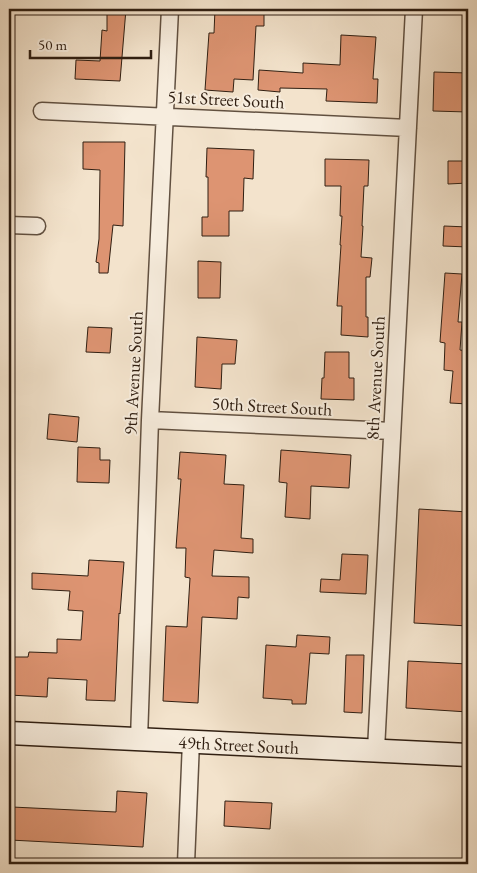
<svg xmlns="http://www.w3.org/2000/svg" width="477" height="873" font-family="'EB Garamond',serif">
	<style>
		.building { fill: #dd9472; stroke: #301f12 }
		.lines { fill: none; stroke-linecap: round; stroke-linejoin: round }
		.street-casing { stroke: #615040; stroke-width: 19 }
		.secondary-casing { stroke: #301f12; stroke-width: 25 }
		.street { stroke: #f7edde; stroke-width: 16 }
		.secondary { stroke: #f7edde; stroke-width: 22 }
		.labels { text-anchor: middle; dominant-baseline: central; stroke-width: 4; stroke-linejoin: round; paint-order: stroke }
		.street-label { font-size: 18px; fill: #301f12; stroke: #f7edde }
	</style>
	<rect width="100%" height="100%" fill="#f3e3cc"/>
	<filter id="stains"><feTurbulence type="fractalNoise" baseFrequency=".004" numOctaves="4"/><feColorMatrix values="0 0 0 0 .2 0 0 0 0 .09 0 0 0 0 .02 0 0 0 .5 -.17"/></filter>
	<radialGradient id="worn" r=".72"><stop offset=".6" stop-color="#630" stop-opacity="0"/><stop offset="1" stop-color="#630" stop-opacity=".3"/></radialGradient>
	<!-- building -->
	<path class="building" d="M107 9H126L120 81 75 79 76 60 100 61 102 30 107 31Z
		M215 9H264V26H256L253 80 234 79 233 92 205 90 209 33H214Z
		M341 35 376 37 373 79H378L377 103 326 101 327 89 280 88V92L258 90 259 70 303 73V63L340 65Z
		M434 72 468 73V112L433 111Z
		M83 142H125L123 226 113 225 108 273H99V263L96 262 99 239 100 170 83 169Z
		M207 148 254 150 253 179 244 178 243 211H229V236H202V217H208V177H206Z
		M325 159 369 160 368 186H364L362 226H363L361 257 372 258 370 277H366V317H368V337L341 335 342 306H337L341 245H340L342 216H340L341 186H325Z
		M448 161H468V183L448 184Z
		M444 226 468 227V247L443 246Z
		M198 261 221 262 220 298H198Z
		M445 273 462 274 458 322H462L460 350 468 351V404L450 403 453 371 444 370 445 343 440 342Z
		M88 327 112 328 110 353 86 352Z
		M197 337 237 340 235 364H222L221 389 195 387Z
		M325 352H349V378H354V400L321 399 322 378H324Z
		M49 414 79 417 77 442 47 439Z
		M78 447 100 448V460H110L109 483 77 482Z
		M281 450 351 455 349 488 311 486 310 519 285 517 287 483 279 482Z
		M180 452 226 455 224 484 244 485 241 538 253 539V553L214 550 212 576 249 577V598L238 597 237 619 202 617 198 703 163 701 166 626 187 627 190 578 185 577 186 548H176L181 479H178Z
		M419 509 468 512V626L414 623Z
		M342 554 368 555 366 594 320 592 321 579 340 580Z
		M89 560 124 562 120 614 119 613 115 701 86 700 87 680 48 678 47 697 9 695V657H28L29 652 57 653V639L81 640 83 611 68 610 70 591 32 589V573L88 576Z
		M297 635 330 637 329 654 310 653 306 704H292V700L263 698 266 645 296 647Z
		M346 655H364L362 713 344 712Z
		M408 661 468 664V712L406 708Z
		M117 791 147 793 143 847 10 840 12 807 116 812Z
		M225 801 272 803 270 829 224 826Z"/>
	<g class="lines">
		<!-- street casing -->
		<g class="street-casing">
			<path id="street" d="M42 111 408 128
				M9 225 37 226
				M150 420 392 431
				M139 739 150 420 170 9
				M376 750 414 9
				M186 864 191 741"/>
		</g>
		<!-- secondary casing -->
		<g class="secondary-casing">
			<g id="secondary">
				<path id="s1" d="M9 733 468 755"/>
			</g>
		</g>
		<!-- street -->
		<use href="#street" class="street"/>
		<!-- secondary -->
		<use href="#secondary" class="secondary"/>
	</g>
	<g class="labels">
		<!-- street labels -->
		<g class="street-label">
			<text transform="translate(226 99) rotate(3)">51st Street South</text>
			<text transform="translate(133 373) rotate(-87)">9th Avenue South</text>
			<text transform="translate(375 378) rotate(-87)">8th Avenue South</text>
			<text transform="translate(272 406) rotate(3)">50th Street South</text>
			<text stroke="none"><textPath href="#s1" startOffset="230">49th Street South</textPath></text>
		</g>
	</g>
	<!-- margin -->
	<rect width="477" height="873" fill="none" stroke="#f3e3cc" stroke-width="30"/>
	<rect x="10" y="10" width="457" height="853" fill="none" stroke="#301f12" stroke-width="2.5"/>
	<rect x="15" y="15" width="447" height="843" fill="none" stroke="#301f12"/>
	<!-- scale -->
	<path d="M30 50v8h121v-8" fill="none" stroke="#301f12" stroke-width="2.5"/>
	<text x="38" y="50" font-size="15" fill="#301f12" stroke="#f7edde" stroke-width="4" paint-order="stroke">50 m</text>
	<rect width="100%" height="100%" filter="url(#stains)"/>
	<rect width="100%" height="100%" fill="url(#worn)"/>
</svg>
